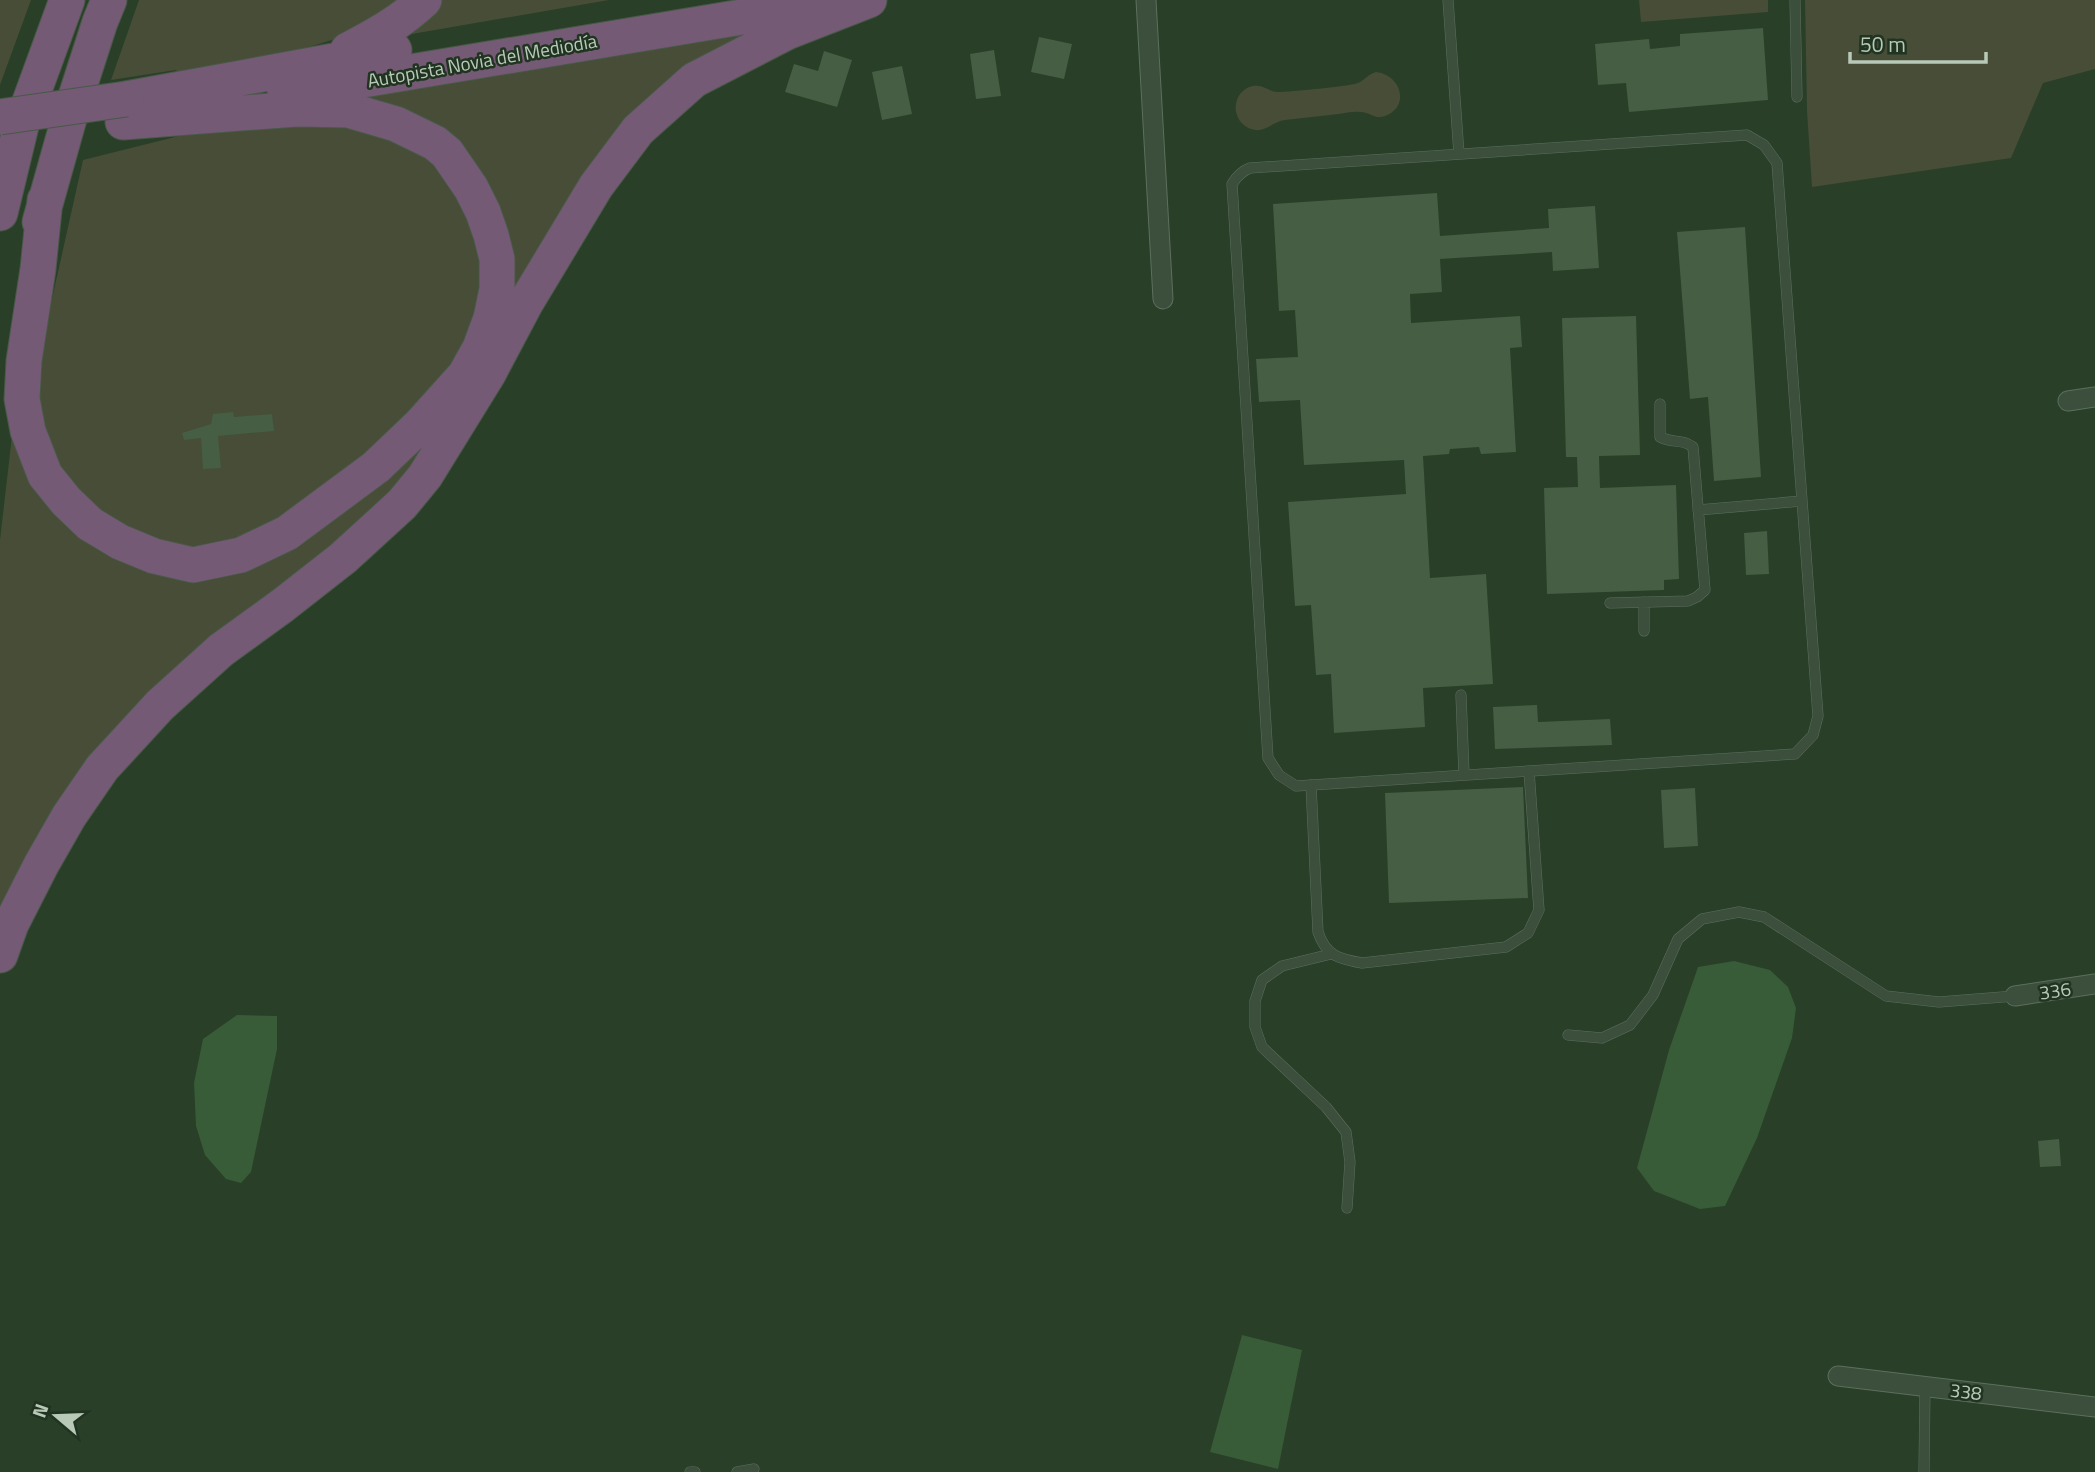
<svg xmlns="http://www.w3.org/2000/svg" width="2095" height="1472" font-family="'Titillium Web',sans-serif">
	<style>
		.green { fill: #474d37 }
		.water { fill: #375c37 }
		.building { fill: #455e44 }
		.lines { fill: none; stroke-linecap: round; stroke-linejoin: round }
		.lane-casing { stroke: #5d6f5d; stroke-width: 11 }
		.street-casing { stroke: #5d6f5d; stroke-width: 21 }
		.highway-casing { stroke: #475947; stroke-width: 37 }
		.lane { stroke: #3c4f3c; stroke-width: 10 }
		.street { stroke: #3c4f3c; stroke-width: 19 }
		.highway { stroke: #745a74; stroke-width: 35 }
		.highway-bridge-casing { stroke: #475947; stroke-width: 37; stroke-linecap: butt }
		.highway-bridge { stroke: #745a74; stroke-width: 35 }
		.labels { text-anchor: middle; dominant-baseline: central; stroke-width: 5; stroke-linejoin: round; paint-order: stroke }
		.street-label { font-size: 19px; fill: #b8c9b8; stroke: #213421 }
	</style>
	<rect width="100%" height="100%" fill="#293f28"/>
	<!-- green -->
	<path class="green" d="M0 0H31L0 85Z
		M139 0H406L351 34 290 53 181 78 176 70 111 80Z
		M434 0H609L389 38Z
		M1639 0H1768V12L1641 22Z
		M1805 0H2095V69L2043 83 2011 158 1812 187 1807 111Z
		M761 28 706 62 407 479 345 543 224 637 0 927V540L13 427 134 561 285 546 496 324 461 160 319 100Z
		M1376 72C1402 75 1410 107 1385 116 1375 120 1370 112 1360 112 1354 111 1346 113 1339 114 1321 116 1303 118 1285 120 1273 121 1265 134 1251 129 1241 126 1234 115 1236 104 1237 95 1245 87 1253 86 1264 84 1269 92 1278 92 1288 92 1352 86 1358 83 1365 80 1368 74 1376 72Z
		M312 121 373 128 416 144 451 176 487 270 473 338 445 382 355 468 281 523 225 547 187 551 149 546 62 482 41 431 35 375 83 160 191 133Z"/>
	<!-- water -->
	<path class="water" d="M1734 961 1770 970 1788 987 1796 1008 1792 1038 1757 1138 1725 1206 1700 1209 1654 1191 1637 1168 1669 1050 1698 967Z
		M237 1015 277 1016V1049L251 1172 241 1183 226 1179 205 1155 196 1126 194 1083 203 1039Z
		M1242 1335 1302 1350 1278 1469 1210 1452Z"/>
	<!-- building -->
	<path class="building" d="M1763 28 1768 100 1629 112 1626 83 1598 85 1595 44 1649 39 1650 49 1680 46V34Z
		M1039 37 1072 44 1064 79 1031 72Z
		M994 50 1001 96 976 99 970 54Z
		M824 51 852 60 837 107 785 92 794 64 818 71Z
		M902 66 912 114 882 120 872 72Z
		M1437 193 1440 236 1549 228 1548 209 1595 206 1599 268 1553 271 1552 252 1440 259 1442 292 1410 294 1411 323 1520 316 1522 347 1510 348 1516 452 1481 454 1479 447 1450 449 1449 454 1423 456 1430 578 1486 574 1493 684 1423 688 1425 727 1334 733 1331 674 1316 675 1311 605 1295 606 1288 502 1406 494 1404 460 1304 465 1300 400 1259 402 1256 359 1298 357 1295 310 1279 311 1273 204Z
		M1745 227 1761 477 1714 481 1708 397 1690 399 1677 232Z
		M1636 316 1640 455 1599 456 1600 488 1676 485 1679 579 1664 580V590L1547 594 1544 488 1578 487 1577 457H1566L1562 318Z
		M233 412 234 417 272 414 274 431 218 436 221 468 203 469 201 438 184 440 182 433 211 424 213 414Z
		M1767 531 1769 574 1746 575 1744 533Z
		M1537 705 1538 722 1610 719 1612 745 1495 749 1493 707Z
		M1523 787 1528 898 1389 903 1385 793Z
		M1695 788 1698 846 1664 848 1661 790Z
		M2059 1139 2061 1166 2040 1167 2038 1141Z"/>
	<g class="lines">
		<!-- lane casing -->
		<g class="lane-casing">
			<path id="lane" d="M1448 0 1459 154
				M1795 0 1797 97
				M1747 135 1764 145 1777 163 1818 716 1813 735 1795 754 1296 786 1279 775 1268 758 1232 184C1237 176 1242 171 1250 168Z
				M1698 510 1802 501
				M1644 602V631
				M1610 603 1688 601 1697 597 1705 590 1693 447C1681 438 1674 444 1660 437V404
				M1461 695 1464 775
				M1311 785 1318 932C1326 956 1339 959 1362 963L1506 947 1528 933 1539 910 1529 771
				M1331 954 1282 966 1262 980 1255 1001V1027L1262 1047 1326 1107 1346 1132 1350 1162 1347 1208
				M1568 1035 1602 1038 1630 1025 1653 995 1678 939 1702 919 1739 912 1764 917 1886 996 1939 1002 2015 996
				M690 1472H695
				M737 1472 754 1469
				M1924 1472 1925 1386"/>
		</g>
		<!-- street casing -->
		<g class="street-casing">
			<path id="street" d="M1146 0 1163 299
				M2068 401 2095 397
				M2015 996 2095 984
				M1838 1376 2095 1407"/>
		</g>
		<!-- highway casing -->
		<g class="highway-casing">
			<path id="highway" d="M348 50C375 36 402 21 424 0
				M285 93 820 4
				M126 99 394 50
				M45 200 38 269 24 361 22 399 28 431 45 475 66 501 90 524 120 542 154 556 193 565 241 555 287 533 376 467 420 425 465 375 480 348 491 318 497 289V259L491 235 483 212 471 188 447 153 435 143 396 124 348 110 297 109 123 122
				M0 213 21 126 67 0
				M40 222 70 115 100 22 109 0
				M0 955 11 924 41 865 69 816 102 768 160 705 221 650 283 605 343 558 402 504 425 476 488 374 525 304 596 186 638 130 694 80 787 32 869 0"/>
		</g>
		<!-- lane -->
		<use href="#lane" class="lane"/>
		<!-- street -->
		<use href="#street" class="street"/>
		<!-- highway -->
		<use href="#highway" class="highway"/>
		<!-- highway-bridge casing -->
		<g class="highway-bridge-casing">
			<path id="highway-bridge" d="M0 117 126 99"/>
		</g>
		<!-- highway-bridge -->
		<use href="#highway-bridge" class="highway-bridge"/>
	</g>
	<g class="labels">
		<!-- street labels -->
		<g class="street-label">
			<text transform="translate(482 60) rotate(-10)">Autopista Novia del Mediodía</text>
			<text transform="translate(2055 990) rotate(-8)">336</text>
			<text transform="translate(1966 1391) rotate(7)">338</text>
		</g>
	</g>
	<!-- north arrow -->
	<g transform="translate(56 1416) rotate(289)" stroke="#213421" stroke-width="5" paint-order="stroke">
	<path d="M0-5L12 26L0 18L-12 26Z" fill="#b8c9b8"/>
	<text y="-10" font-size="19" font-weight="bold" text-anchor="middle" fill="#b8c9b8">N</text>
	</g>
	<!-- scale -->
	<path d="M1850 52v10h136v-10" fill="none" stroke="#b8c9b8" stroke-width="3.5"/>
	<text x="1860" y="52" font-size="21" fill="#b8c9b8" stroke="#213421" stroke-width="5" paint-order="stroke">50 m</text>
</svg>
